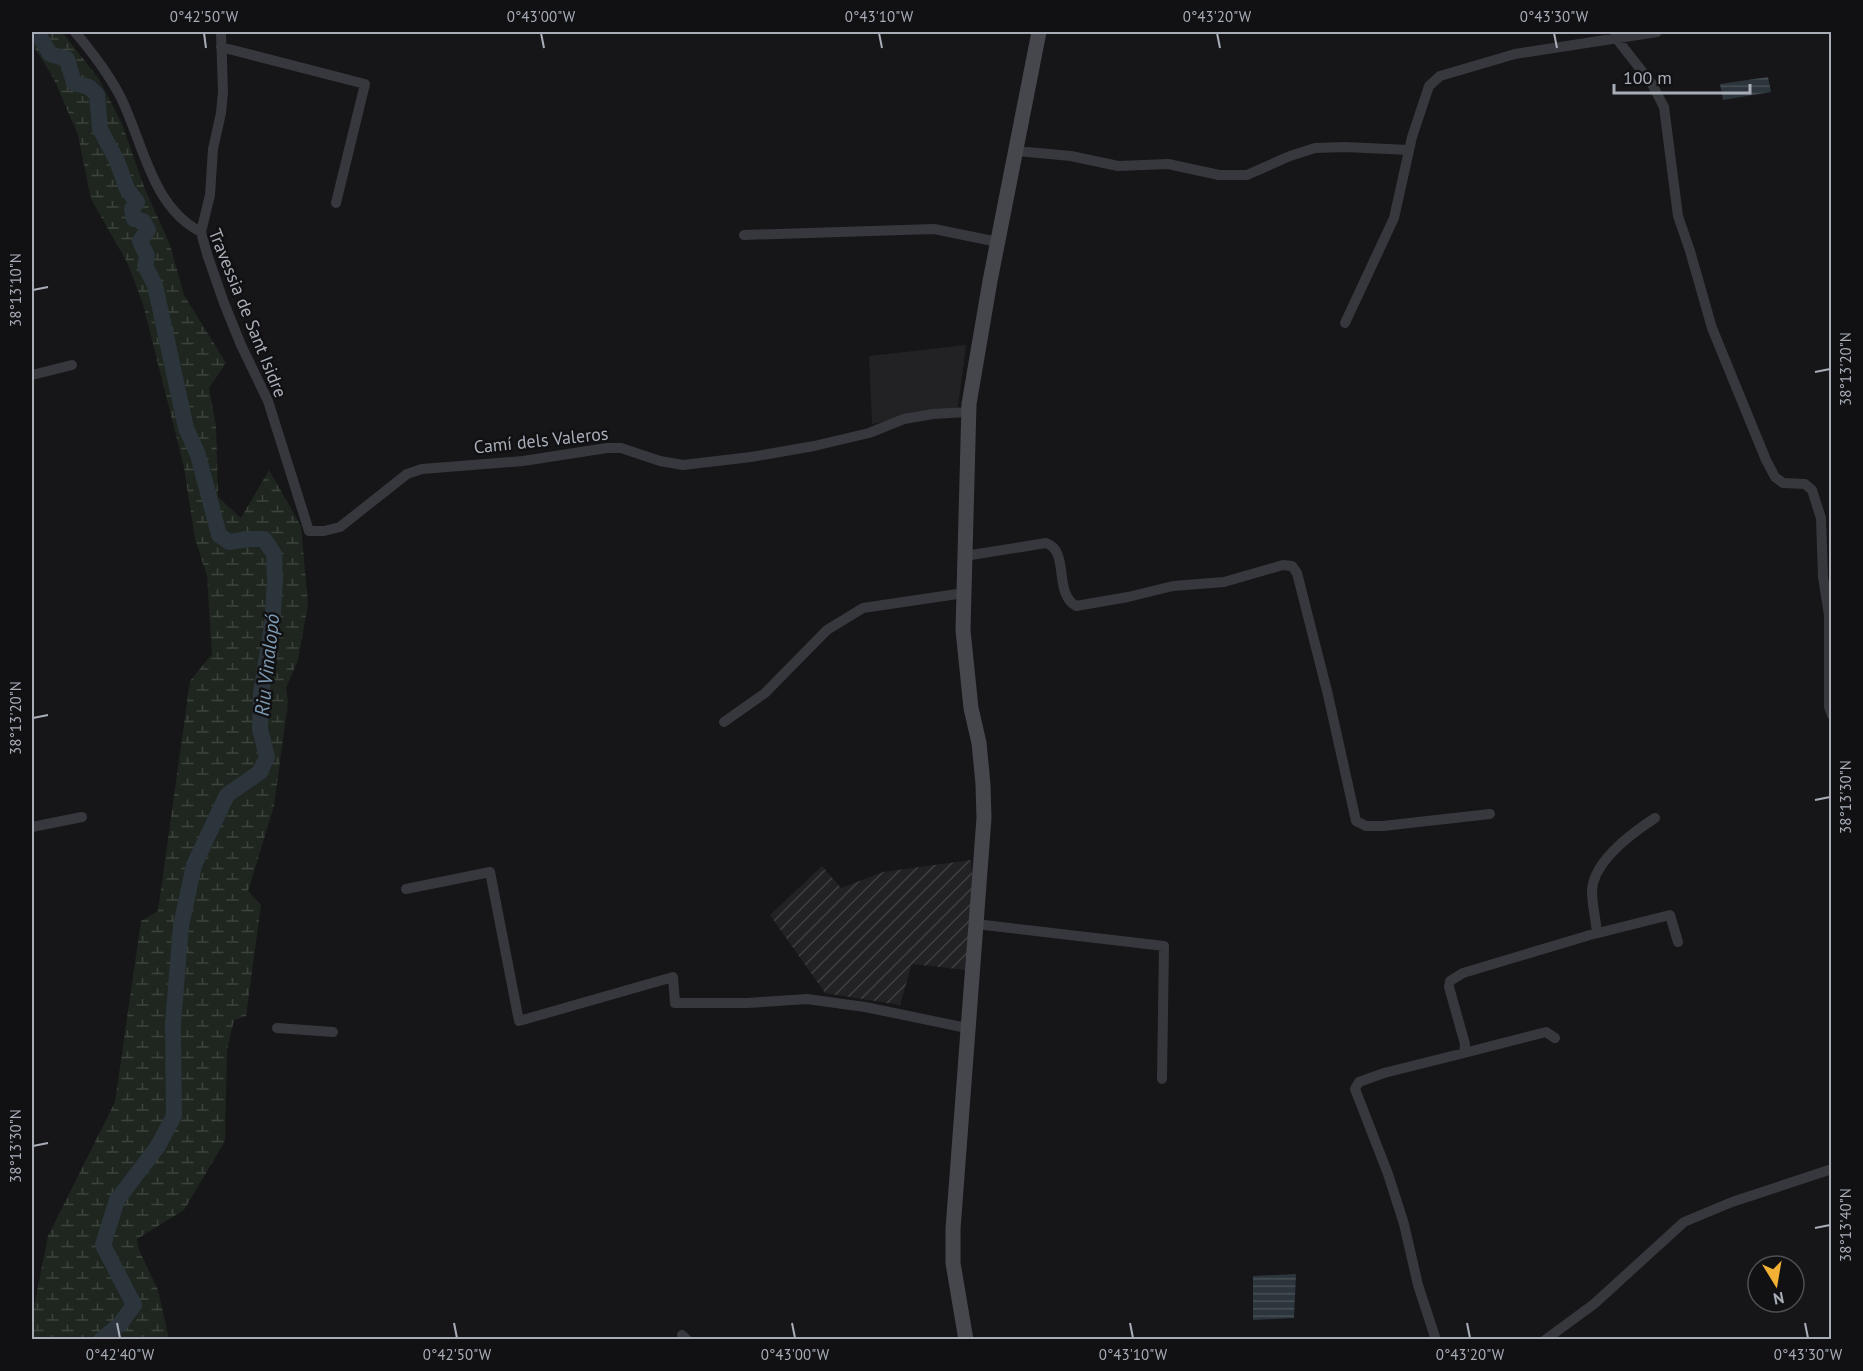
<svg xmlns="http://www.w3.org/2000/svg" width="1863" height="1371" font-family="'PT Sans',sans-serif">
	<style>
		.built { fill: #222225 }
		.industrial { fill: url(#industrial-furrows) }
		.wetland { fill: url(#wetland-marsh) }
		.water { fill: url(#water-rules) }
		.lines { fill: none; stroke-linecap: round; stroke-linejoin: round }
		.river { stroke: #2c353c; stroke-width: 16 }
		.street { stroke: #37383d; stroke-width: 10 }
		.secondary { stroke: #45474d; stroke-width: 15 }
		.ticks { fill: none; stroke: #a8adb8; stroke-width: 2 }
		.labels { text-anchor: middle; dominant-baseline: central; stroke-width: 5; stroke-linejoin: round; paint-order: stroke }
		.street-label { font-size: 18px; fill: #a8adb8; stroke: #111113 }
		.water-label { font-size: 20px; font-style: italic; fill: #7f9bb3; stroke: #111113 }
		.neatline { fill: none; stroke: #a8adb8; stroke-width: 2 }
		.ticks-label { font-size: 15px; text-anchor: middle; fill: #a8adb8 }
	</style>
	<defs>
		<pattern id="industrial-furrows" width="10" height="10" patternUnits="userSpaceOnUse" patternTransform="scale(1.5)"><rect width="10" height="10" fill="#222225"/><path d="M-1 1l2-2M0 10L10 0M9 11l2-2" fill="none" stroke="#3f3f43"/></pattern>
		<pattern id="wetland-marsh" width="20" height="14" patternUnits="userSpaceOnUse" patternTransform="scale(1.5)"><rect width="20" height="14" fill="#1e261f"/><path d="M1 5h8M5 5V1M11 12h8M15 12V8" fill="none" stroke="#3c433d"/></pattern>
		<pattern id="water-rules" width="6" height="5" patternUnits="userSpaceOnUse" patternTransform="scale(1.5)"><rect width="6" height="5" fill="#2c353c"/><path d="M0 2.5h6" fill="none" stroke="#485056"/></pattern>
	</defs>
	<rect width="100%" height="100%" fill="#161618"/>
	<!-- built -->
	<path class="built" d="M966 345 958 407 872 424 869 356Z"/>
	<!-- industrial -->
	<path class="industrial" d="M971 860 972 875 966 970 912 964 900 1005 825 993 770 915 822 866 841 888 883 872Z"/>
	<!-- wetland -->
	<path class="wetland" d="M32 32H62L99 79 122 124 144 187 170 245 184 295 226 363 209 388 216 426 218 497 241 518 269 470 301 526 308 604 298 660 286 688 288 702 274 806 248 891 261 905 246 1016 234 1020 227 1050 225 1141 184 1210 137 1239 139 1250 158 1290 169 1339H32V1317L48 1236 115 1102 141 921 158 911 190 681 212 654 207 576 195 539 184 467 143 304 128 264 91 199 78 135 53 77 32 44Z"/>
	<!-- water -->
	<path class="water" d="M1768 77 1771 92 1723 100 1720 84Z
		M1296 1274 1294 1318 1253 1320V1276Z"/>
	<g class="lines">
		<!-- river -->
		<path class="river" d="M37 32 50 54 67 59 74 83 89 87 97 95 100 129 117 161 127 189 137 202 132 209 134 219 143 221 148 230 140 241 147 256 145 266 155 285 186 428 198 455 219 535 229 542 249 539H264L274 554 275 582 272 625 261 693 260 729 267 757 260 772 227 795 194 865 181 926 173 1023 174 1116 158 1146 117 1200 103 1245 134 1305 120 1324 101 1340"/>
		<!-- street -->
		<path class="street" d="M75 32C92 52 108 73 120 96 143 141 151 207 201 232L207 254 224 303 241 345 268 401 309 531H324L340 527 407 474 422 469 523 461 607 448H621L660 461 683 465 751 457 814 446 869 433 904 419 933 414 968 412
			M1615 32 1616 38 1652 84 1664 107 1678 216 1690 251 1712 328 1766 460 1775 477 1783 483 1805 484 1812 490 1821 518 1823 577 1829 615V707L1832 715
			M221 47 365 84 336 203
			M1015 151 1071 156 1118 166 1168 164 1219 175H1247L1290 156 1315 148 1345 147 1409 150
			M201 232 210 195 213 149 221 113 223 92 221 32
			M744 235 934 229 998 242
			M1345 323 1394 218 1412 137 1429 86 1440 76 1515 54 1657 32
			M32 375 72 365
			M965 556 1046 543C1070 551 1053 593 1076 606L1128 597 1173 586 1224 582 1283 565 1292 566 1297 573 1328 695 1356 821 1366 826H1383L1490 814
			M724 722 765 693 827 630 863 608 964 593
			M32 827 82 817
			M406 889 490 872 519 1021 673 977 675 1003H747L807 999 865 1007 967 1028
			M976 924 1164 946 1162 1079
			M1597 933C1596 920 1592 905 1592 891 1593 861 1632 833 1655 818
			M277 1028 333 1032
			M1464 1053 1546 1032 1555 1038
			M682 1335 687 1340
			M1436 1340 1418 1285 1404 1224 1388 1174 1355 1089 1359 1082 1384 1073 1464 1053 1465 1044 1449 987 1450 981 1463 973 1590 935 1670 915 1678 942
			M1545 1340 1594 1304 1684 1222 1732 1202 1832 1169"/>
		<!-- secondary -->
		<path class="secondary" d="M966 1340 953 1263V1229L984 818 983 784 979 743 971 708 963 630 969 404 990 281 1039 32"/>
	</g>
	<!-- ticks -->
	<path class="ticks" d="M204 33 206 48M541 33 544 48M879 33 882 48M1217 33 1220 48M1554 33 1557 48M33 290 48 287M1815 372 1830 369M33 718 48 715M1815 800 1830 797M33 1146 48 1143M1815 1228 1830 1225M117 1323 120 1338M454 1323 457 1338M792 1323 795 1338M1130 1323 1133 1338M1467 1323 1470 1338M1805 1323 1808 1338"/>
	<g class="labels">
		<!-- street labels -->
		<g class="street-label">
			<text transform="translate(248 313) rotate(68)">Travessia de Sant Isidre</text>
			<text transform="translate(541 440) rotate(-6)">Camí dels Valeros</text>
		</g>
		<!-- water labels -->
		<g class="water-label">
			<text transform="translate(267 665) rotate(-84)">Riu Vinalopó</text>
		</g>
	</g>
	<!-- border -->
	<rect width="1863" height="1371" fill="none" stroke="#111113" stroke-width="66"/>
	<!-- north arrow -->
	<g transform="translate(1776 1284) rotate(169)"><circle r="28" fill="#111113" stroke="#4d4f55" stroke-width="1.5"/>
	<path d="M0-4.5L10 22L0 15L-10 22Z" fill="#f2b134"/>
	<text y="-9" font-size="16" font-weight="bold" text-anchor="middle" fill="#a8adb8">N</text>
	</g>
	<!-- scale -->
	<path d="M1614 84v9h136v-9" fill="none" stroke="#a8adb8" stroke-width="3"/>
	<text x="1623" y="84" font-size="18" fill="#a8adb8" stroke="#111113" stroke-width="4.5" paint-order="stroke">100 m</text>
	<rect x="33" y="33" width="1797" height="1305" class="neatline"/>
	<g class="ticks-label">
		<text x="204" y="22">0°42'50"W</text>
		<text x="541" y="22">0°43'00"W</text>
		<text x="879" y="22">0°43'10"W</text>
		<text x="1217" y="22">0°43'20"W</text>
		<text x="1554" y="22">0°43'30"W</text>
		<text transform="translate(16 290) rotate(-90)" y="5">38°13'10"N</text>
		<text transform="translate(1846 369) rotate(-90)" y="5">38°13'20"N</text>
		<text transform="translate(16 718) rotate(-90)" y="5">38°13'20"N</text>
		<text transform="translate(1846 797) rotate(-90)" y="5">38°13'30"N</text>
		<text transform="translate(16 1146) rotate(-90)" y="5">38°13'30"N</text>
		<text transform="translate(1846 1225) rotate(-90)" y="5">38°13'40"N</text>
		<text x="120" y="1360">0°42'40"W</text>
		<text x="457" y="1360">0°42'50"W</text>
		<text x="795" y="1360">0°43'00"W</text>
		<text x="1133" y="1360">0°43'10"W</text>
		<text x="1470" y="1360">0°43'20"W</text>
		<text x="1808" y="1360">0°43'30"W</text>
	</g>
</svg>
